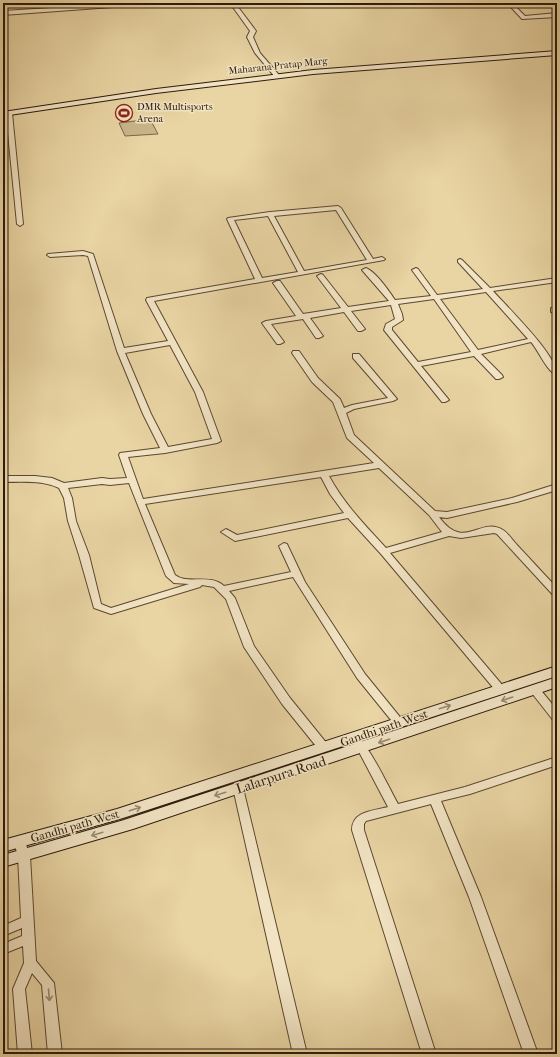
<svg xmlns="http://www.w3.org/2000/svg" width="560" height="1057" font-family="'IM FELL French Canon',serif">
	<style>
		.green { fill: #c9b489; stroke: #7a674a }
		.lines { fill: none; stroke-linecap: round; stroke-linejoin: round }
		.street-casing { stroke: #5b4831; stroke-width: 2 }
		.secondary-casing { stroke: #2c1a0b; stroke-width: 2 }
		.street { fill: #f1e3c3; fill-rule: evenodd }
		.secondary { fill: #f1e3c3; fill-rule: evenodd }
		.oneway { stroke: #988970 }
		.labels { text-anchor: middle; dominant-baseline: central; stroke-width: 3; stroke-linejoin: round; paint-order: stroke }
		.far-street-label { font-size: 10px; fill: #2c1a0b; stroke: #f1e3c3 }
		.far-poi-label { font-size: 10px; fill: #2c1a0b; stroke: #f1e3c3; text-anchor: start }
		.street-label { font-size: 12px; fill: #2c1a0b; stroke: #f1e3c3 }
		.near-street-label { font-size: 14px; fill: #2c1a0b; stroke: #f1e3c3 }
	</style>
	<rect width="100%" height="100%" fill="#e9d4a3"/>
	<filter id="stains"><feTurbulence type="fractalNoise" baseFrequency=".005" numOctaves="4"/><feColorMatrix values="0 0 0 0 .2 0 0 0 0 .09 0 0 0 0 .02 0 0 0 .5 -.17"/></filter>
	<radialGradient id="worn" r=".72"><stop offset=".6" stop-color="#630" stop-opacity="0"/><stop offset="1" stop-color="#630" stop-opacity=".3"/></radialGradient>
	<!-- green -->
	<path class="green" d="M150 119 158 134 125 136 119 123Z"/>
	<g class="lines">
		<!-- street casing -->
		<g class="street-casing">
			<path id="street" d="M132 3H156L154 4 3 15V11Z
				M230 3H235L256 31 253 37 260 53 279 75V77H275L255 53 247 37 250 31Z
				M507 3H512L525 16 557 13V17L522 19Z
				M9 111 12 113 23 224 20 226 17 224 6 113Z
				M338 206 341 208 373 259 382 257 385 259 384 260 154 301 203 392 221 441 217 443 165 453 128 457 143 499 374 463 347 438 333 402 312 382 292 353 293 351H299L318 378 340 399 344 408 352 405 388 398 353 358V354H359L397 399 393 401 354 409 346 413 354 435 435 511 447 512 512 498 557 484V490L517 502 447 518 439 517C465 552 479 516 503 530 508 533 513 541 517 545 531 560 544 574 557 588V597L554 596 497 534 494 533 461 538 449 536 390 553 504 687 505 689 504 691H496L381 554 348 518 235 541 221 532 226 529 237 535 344 513 330 494 321 477 145 504 175 575C188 585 210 573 224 586L291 572 279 546 284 543 287 544 305 582 365 674 404 722 403 725H395L357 678 293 577 229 591 235 598 254 646 290 698 328 745 329 748 328 751H320L282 704 244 647 226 599 214 587 202 585 200 587 111 614 94 608 79 555 68 521 64 498 59 488C42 480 22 482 3 482V476H35L52 478 64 483 102 478 110 479 127 478 119 455 120 453 160 448 143 414 117 351 88 256 83 255 50 257 47 255 48 254 83 251 93 254 124 348 168 341 146 300 147 298 255 279 227 219 228 218 270 212ZM336 210 367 260 304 271 274 216ZM268 216 298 272 262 278 234 220ZM170 345 195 392 212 439 168 447 151 414 125 353ZM379 468 429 515 442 532 386 548C365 525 344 504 329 476ZM129 483 166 576 174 583 189 584 111 608 101 604 89 555 76 521 72 498 68 488 102 484 110 485Z
				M460 259 462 260 490 288 557 278V282L493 291C508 308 557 355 557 375 547 372 539 351 531 342L481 354 502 375 503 377 499 379H496L474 356 421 366 449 400 445 402H442L384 330 386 324 395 319 391 305 351 311 365 329 361 331H358L344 312 310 318 323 336 319 338H316L303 319 271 324 284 342 280 344H277L262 323 266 321 296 316 273 283 277 281H280L303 314 341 308 317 276 321 274 323 275 348 307 389 301 362 270 366 268C376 272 389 291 395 300L431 296 412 270 416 268 418 269 437 295 483 289 458 262V260ZM486 292 528 339 478 350 440 299ZM434 299 471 352 418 362 392 330V327L403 320 402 314 398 304Z
				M551 308 557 309V315L551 312Z
				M535 686 539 688 557 710V721L553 720 531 692 530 690 531 688Z
				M353 734C366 738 390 790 398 804L465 787 557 757V765L470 794 441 801 481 897 538 1054H524L469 897 431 804 366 821 364 824V830L436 1054H422L352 830C352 811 373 811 388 807L358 750 348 738 349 735Z
				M238 784 242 785 243 788 307 1054H293L233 788 234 785Z
				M20 838 24 839 30 856 36 961 54 983 62 1054H48L42 985 32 973 25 989 32 1054H18L13 989 24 963 23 946 3 954V944L22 936V928L3 936V926L21 918 18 856 14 842 16 839Z"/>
		</g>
		<!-- secondary casing -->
		<g class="secondary-casing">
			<path id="secondary" d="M557 51V55L313 74 156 93 3 116V112L156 89 313 70Z
				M557 666V676L123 818 3 852V840L117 809Z
				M557 677V687L133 829 3 867V855L124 820Z"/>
		</g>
		<!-- street -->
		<use href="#street" class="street"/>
		<!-- secondary -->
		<use href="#secondary" class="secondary"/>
	</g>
	<!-- one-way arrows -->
	<defs><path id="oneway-shaft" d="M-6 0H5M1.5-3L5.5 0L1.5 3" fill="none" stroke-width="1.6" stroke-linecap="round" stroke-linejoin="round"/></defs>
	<g class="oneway">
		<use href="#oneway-shaft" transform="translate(507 699) rotate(161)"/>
		<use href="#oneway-shaft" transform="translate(445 707) rotate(-18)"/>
		<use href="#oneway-shaft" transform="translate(384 741) rotate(161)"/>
		<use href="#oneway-shaft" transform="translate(220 794) rotate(163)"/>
		<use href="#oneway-shaft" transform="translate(135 809) rotate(-18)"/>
		<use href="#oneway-shaft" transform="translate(97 834) rotate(163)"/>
		<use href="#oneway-shaft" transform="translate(49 995) rotate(85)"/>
	</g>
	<!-- icons -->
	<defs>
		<g id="stadium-ring" transform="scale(0.9)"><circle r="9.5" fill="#f1e3c3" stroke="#8f2418" stroke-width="1.5"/><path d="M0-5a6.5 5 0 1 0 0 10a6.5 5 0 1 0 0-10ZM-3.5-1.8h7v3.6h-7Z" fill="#8f2418"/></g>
	</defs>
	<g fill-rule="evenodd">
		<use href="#stadium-ring" x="124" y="113"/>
	</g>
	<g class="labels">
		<!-- far-street labels -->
		<g class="far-street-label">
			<text transform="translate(278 66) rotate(-6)">Maharana Pratap Marg</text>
		</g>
		<!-- far-poi labels -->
		<g class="far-poi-label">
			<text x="137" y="107">DMR Multisports<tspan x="137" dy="12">Arena</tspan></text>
		</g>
		<!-- street labels -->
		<g class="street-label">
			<text transform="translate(384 728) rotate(-19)">Gandhi path West</text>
			<text transform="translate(75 826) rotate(-16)">Gandhi path West</text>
		</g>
		<!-- near-street labels -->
		<g class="near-street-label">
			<text transform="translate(281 775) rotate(-18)">Lalarpura Road</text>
		</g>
	</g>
	<!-- margin -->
	<rect width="560" height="1057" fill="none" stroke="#e9d4a3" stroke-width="16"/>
	<rect x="4" y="4" width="552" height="1049" fill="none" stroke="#2c1a0b" stroke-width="2"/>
	<rect x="8" y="8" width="544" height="1041" fill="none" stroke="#2c1a0b"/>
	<rect width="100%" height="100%" filter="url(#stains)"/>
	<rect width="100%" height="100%" fill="url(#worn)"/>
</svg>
